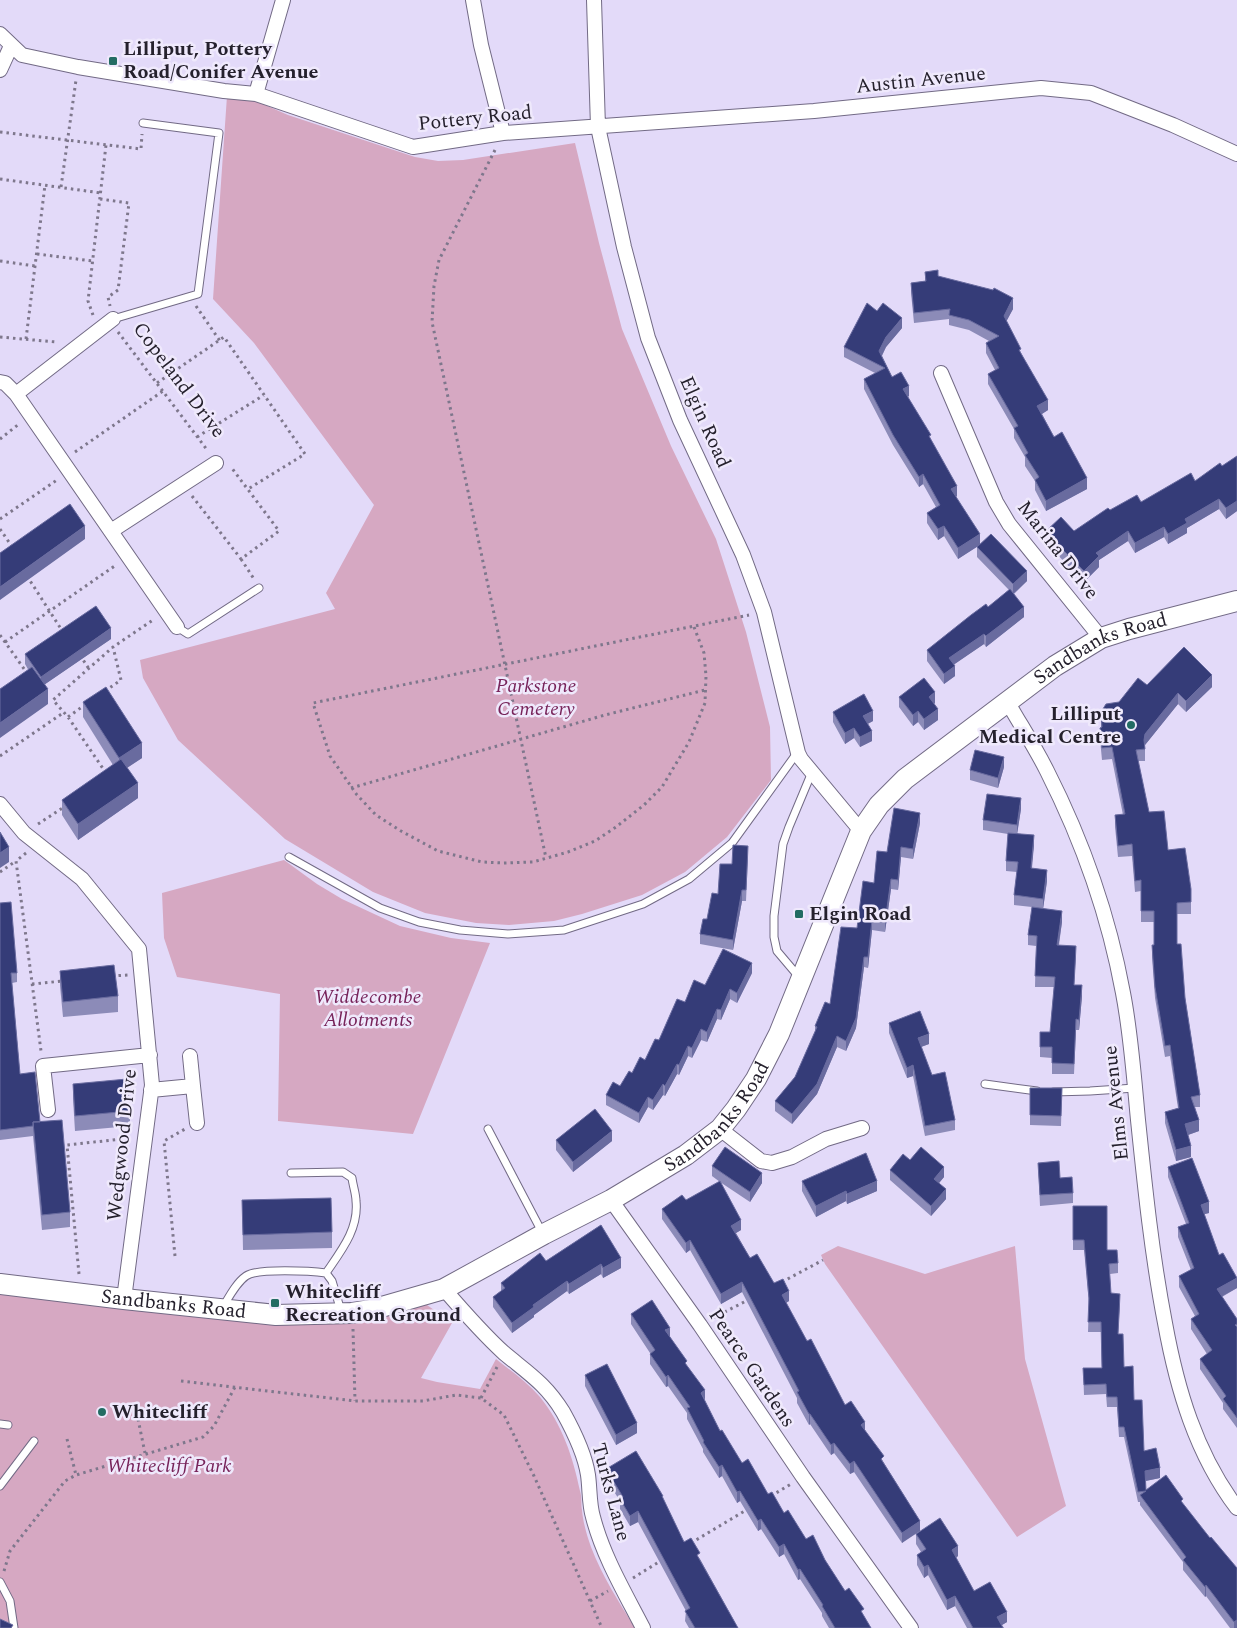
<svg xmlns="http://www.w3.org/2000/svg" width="1237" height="1628" font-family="Spectral,serif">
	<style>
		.green { fill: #d6a8c2 }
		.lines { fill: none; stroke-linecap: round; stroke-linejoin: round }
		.service-casing { stroke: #726a85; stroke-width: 9 }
		.minor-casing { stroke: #726a85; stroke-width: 16 }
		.secondary-casing { stroke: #726a85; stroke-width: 22 }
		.path { stroke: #7e778c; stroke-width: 3; stroke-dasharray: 2.5 4; stroke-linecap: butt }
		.service { stroke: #fff; stroke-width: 7 }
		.minor { stroke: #fff; stroke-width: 14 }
		.secondary { stroke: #fff; stroke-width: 20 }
		.wall { fill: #8c8bb8 }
		.shaded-wall { fill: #696b9f }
		.building { fill: #353c78; stroke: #696b9f }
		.poi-dot { fill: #236c63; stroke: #efe9fc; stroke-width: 2 }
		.labels { text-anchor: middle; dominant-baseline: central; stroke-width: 5; stroke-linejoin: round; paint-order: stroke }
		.poi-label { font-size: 20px; font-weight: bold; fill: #25212d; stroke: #efe9fc; text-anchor: start }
		.street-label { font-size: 20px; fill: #25212d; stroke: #efe9fc }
		.park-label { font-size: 20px; font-style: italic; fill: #77235a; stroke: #efe9fc }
	</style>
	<rect width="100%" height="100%" fill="#e3daf9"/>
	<!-- green -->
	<path class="green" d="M227 96 256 101 288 115 415 157 438 161 463 160 575 143 599 243 622 329 671 446 716 539 746 632 770 727 771 780 727 837 685 872 642 895 582 914 554 921 509 925 476 923 425 913 373 892 285 839 178 740 143 678 140 660 335 609 326 593 374 505 254 343 213 299Z
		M284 860 317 884 342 899 400 926 451 938 490 943 413 1134 278 1121 280 994 177 977 164 938 162 893Z
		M838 1246 925 1274 1015 1246 1025 1359 1066 1506 1017 1537 825 1264 821 1255Z
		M0 1284 276 1315 416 1297 452 1323 421 1378 437 1382 480 1389 496 1359C511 1371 527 1382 540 1397 562 1424 573 1457 580 1491 582 1497 581 1504 582 1510 583 1522 587 1536 591 1547 602 1576 619 1602 635 1628H0Z"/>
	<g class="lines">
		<!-- service casing -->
		<g class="service-casing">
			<path id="service" d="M113 319 198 294 219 133 143 123
				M177 627 188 634 259 588
				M289 857 380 908 419 922 460 930 508 934 564 930 643 904 689 879 732 843 797 753
				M799 977 777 951 774 937V916L783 844 789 827 812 772
				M985 1084 1037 1091
				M1053 1092 1090 1091 1135 1088
				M488 1129 543 1234
				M291 1173 343 1172 352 1178C353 1186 356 1194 356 1201 359 1229 341 1251 326 1273
				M223 1307C229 1297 236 1283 246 1276 257 1268 312 1271 326 1273L332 1281 341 1311
				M0 1424 8 1425
				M0 1486 34 1441
				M0 1582 10 1601 14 1628"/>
		</g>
		<!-- minor casing -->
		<g class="minor-casing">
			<path id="minor" d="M473 0 481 45 503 133
				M594 0 598 127 624 247 648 338 680 420 743 555 764 612 798 753 801 759 861 831
				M0 34 22 55 78 67 224 91 256 94 413 147 503 133 814 111 1041 88 1091 93 1173 125 1237 154
				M0 70 11 46
				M256 94 283 0
				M941 373 996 502 1009 524 1101 638
				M0 382 5 383 16 394 177 627
				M16 394 113 319
				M111 531 216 463
				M1007 701C1020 724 1035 747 1047 771 1082 840 1109 917 1123 993 1131 1034 1134 1078 1138 1120 1145 1188 1152 1256 1165 1323 1177 1389 1196 1454 1237 1508
				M0 804 24 833 82 879 139 949 152 1085 124 1299
				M190 1056 193 1086
				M151 1090 193 1086 197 1123
				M48 1110 43 1066 150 1055
				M720 1129 761 1161 772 1163 792 1157 826 1139 862 1128
				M611 1200 700 1325 803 1477 911 1628
				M444 1289C463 1311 482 1333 504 1353 528 1373 546 1384 563 1412 573 1430 585 1455 588 1475 590 1489 589 1504 593 1517 603 1556 625 1593 643 1628"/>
		</g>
		<!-- secondary casing -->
		<g class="secondary-casing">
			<g id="secondary">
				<path id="s1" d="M0 1284 124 1299 276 1315 352 1313 371 1310 444 1289 544 1234 611 1200 686 1155 720 1129 736 1109 756 1079 779 1034 861 831 879 805 905 779 1055 666 1101 638 1129 629 1237 601"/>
			</g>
		</g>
		<!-- path -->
		<path class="path" d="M0 132 141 149 142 134
			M495 150 439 260 434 286 432 322 546 858
			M0 179 101 193
			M61 187 76 80
			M100 199 129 203 118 290 108 297 110 306
			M37 254 93 261
			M0 261 35 266
			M196 306 220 341
			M93 315 88 301 106 145
			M118 332 208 451
			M0 337 56 342
			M26 339 45 185
			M157 383 224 337 305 454 248 489
			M197 437 264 395
			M0 439 19 424
			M75 452 163 391
			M192 496 241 559 279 531 231 467
			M0 519 57 480
			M0 529 13 548
			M241 559 254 579
			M27 576 63 632
			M694 627 704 653 706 676 705 703 689 742 662 787 644 805 616 827 595 841 568 852 533 862 503 863 482 862 438 851 401 831 376 815 357 795 330 756 313 703 749 615
			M0 635 27 673
			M5 642 116 565
			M80 655 89 669
			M105 691 121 680 113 647
			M68 717 86 704
			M0 756 63 713
			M106 773 68 717 53 700 113 647 153 620
			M351 788 605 715 705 690
			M38 824 64 807
			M26 853 16 861 41 1051
			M0 872 16 861
			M112 976 128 975
			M32 984 63 981
			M175 1256 164 1141 185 1129
			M79 1274 67 1145 131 1138
			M782 1282 823 1260
			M713 1318 750 1299
			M353 1329 355 1401
			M181 1381 355 1401H423L456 1395 481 1398 504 1415 534 1476 602 1628
			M481 1398 497 1367
			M138 1419 145 1453
			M67 1439 76 1475
			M771 1496 791 1484
			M691 1543 748 1509
			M4 1571 10 1551 65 1481 76 1475 203 1437 214 1426 235 1387
			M633 1578 662 1560
			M590 1601 608 1591"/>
		<!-- service -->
		<use href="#service" class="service"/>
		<!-- minor -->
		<use href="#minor" class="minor"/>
		<!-- secondary -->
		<use href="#secondary" class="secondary"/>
	</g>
	<!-- wall -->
	<path class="wall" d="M925 272 938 276 1013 309 1006 321 1048 410 1042 414 1054 437 1087 489 1046 511 1035 490V481L1025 466V457L1014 438V429L988 384V374L995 370 986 353V343L989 341 969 330 949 325V319L914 323 911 293V283L925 281Z
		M877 311 902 328 886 347 882 356 892 377 909 396 908 397 931 440 957 496 956 497 980 544 1027 581 1014 594 1024 617 986 647 984 644 954 664 955 676 944 684 927 661V650L988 607 1009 590 977 557V547L979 545 958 559 944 536 938 540 927 523V513L936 507 923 484 919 487 893 445 864 389V379L875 373 844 357V347Z
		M1237 456V511L1226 519 1219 509 1187 528V533L1168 544 1164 537 1135 553 1128 541 1099 560V567L1084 582 1045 542V532L1074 531 1110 510 1141 502 1195 481 1222 466Z
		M111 639 45 684 48 704 25 664V654Z
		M1147 685 1212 687 1186 712 1178 704 1145 745V761H1138L1149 812 1168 850 1191 889V914H1177V944L1200 1095V1107H1195L1199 1131 1188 1135 1191 1157 1176 1161 1165 1123V1112L1178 1108 1170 1056 1165 1057 1155 998 1152 957V945H1154V922H1141V891L1135 892 1132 856 1118 857 1115 827V815H1123L1112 759 1102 760 1100 739V728H1101V712L1119 702Z
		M899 697 935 703 934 704 938 720 924 730 918 722 913 726 899 707Z
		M83 702 142 758 127 768 138 798 78 840 62 815V800L113 765 83 717Z
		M833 712 873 721 868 724 872 741 860 747 854 738 845 744 833 722Z
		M1004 767 998 788 970 780V770Z
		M1021 809 1017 833 1034 845 1031 869 1047 881 1043 909 1062 922 1059 945 1076 956 1074 985 1082 996 1079 1030H1076L1074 1074H1052V1058L1040 1057V1047L1050 1032 1054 987H1035L1036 946 1028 945V935L1032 907 1014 905V895L1017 872 1006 871V861L1008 834 983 830V820Z
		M920 823 913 859 901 857 898 890 891 889 885 932 872 930 868 968 864 967 856 1028 846 1051 837 1047 817 1094 792 1124 775 1111V1101L795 1077 815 1032V1026L830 1004 874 883 887 852Z
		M748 856 746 901H742L733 950 700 944V934L732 864Z
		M0 903 17 973V982L12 983 20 1074 40 1122 70 1212V1227L42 1230 33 1136 0 1140Z
		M60 971 118 996V1012L63 1017 60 986Z
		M752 973 737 1003 730 999 721 1020 717 1019 707 1042 701 1040 692 1058 688 1056 679 1075 677 1074 665 1096 663 1095 653 1110 648 1107 639 1123 606 1105V1095L620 1086 645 1060 685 1002Z
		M889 1023 929 1044 921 1047 932 1075 955 1120V1130L925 1136 913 1076 907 1078 889 1033Z
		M73 1084 130 1111V1126L75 1131 73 1099Z
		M1030 1088H1062L1061 1126 1030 1125Z
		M556 1140 612 1141 573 1172 556 1150Z
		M910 1160 944 1177 939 1183 946 1199 931 1216 890 1180V1170Z
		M1038 1163 1060 1178 1073 1193V1203L1040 1206Z
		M712 1166 762 1183 750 1202 720 1182 741 1230 736 1233 750 1258 774 1283 789 1301 786 1303 807 1341 845 1405 865 1430 884 1463 920 1521 902 1543 854 1472 850 1474 834 1453 831 1455 810 1424 809 1425 797 1403V1398L742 1292 721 1304 690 1250 686 1253 662 1219V1209L686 1200 720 1182 712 1176Z
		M1168 1167 1209 1213 1204 1214 1219 1255 1237 1288 1222 1297 1237 1319V1428L1223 1409V1403L1200 1369V1359L1207 1354 1191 1329V1319L1195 1316 1179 1287V1276L1191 1270 1178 1237V1227L1186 1224 1168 1177Z
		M802 1181 877 1191 847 1204 846 1201 816 1217 802 1191Z
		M242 1200 332 1232V1248L243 1250Z
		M1073 1206 1118 1263V1273L1110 1274 1111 1293 1120 1304 1118 1334 1124 1367 1134 1400 1144 1451 1160 1478 1146 1481V1490L1183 1505 1237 1628H1230L1206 1596 1205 1597 1183 1570V1562L1140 1505V1502H1138L1124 1437H1119L1117 1407H1107L1106 1394 1084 1395 1083 1368H1102L1101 1332H1088L1089 1304 1084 1250H1073Z
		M601 1225 621 1268 603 1278 601 1274 569 1294 567 1291 534 1315V1317L512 1333 493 1307V1297L501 1291V1283L546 1261Z
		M631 1314 670 1337 687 1366 720 1431 742 1463 806 1539 825 1560 845 1591 864 1616 871 1628H829L822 1616V1613L800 1579 798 1580 784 1554 779 1557 761 1529 758 1531 740 1501 737 1503 722 1476 719 1478 703 1452V1449L687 1419V1413L668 1386 666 1387 650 1364V1353L631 1324Z
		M585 1375 637 1433 616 1445 585 1386Z
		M606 1469 663 1499 684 1542 700 1559 738 1628H689L685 1621 686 1611 638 1522 630 1526 620 1509V1501L606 1479Z
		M916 1534 958 1556 956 1558 974 1591 1007 1622 1002 1625 1004 1628H967L955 1606 947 1610 928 1575 924 1578 917 1565V1555L921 1552 916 1544Z"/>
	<!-- shaded-wall -->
	<path class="shaded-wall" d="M1013 298V309L1004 326V316Z
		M902 318V328L886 347 879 361V351L886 337Z
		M909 386V396L903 399V389Z
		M1048 400V410L1037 417V406Z
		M923 474V484L919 487V477Z
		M1087 478V489L1046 511V501Z
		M957 486V496L951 499V489Z
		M1219 499V509L1187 528V533L1168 544V534L1185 519Z
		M1237 501V511L1226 519V508Z
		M85 526V539L0 600V587Z
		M944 526V536L938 540V529Z
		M1164 527V537L1135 553V543Z
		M1128 531V541L1099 560V567L1084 582V571L1096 553Z
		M980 534V545L958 559V548Z
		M1027 571V581L1013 594V584Z
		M1024 607V617L986 647V636Z
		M111 628V639L41 687V677Z
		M984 634V644L949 668V658Z
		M955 666V676L944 684V674Z
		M1212 675V687L1186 712V701Z
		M48 689V704L0 738V723Z
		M935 692V703L929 707V697Z
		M1178 693V704L1145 745 1144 751V740L1145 734Z
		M938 709V720L924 730V719Z
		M873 711V721L863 726V716Z
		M918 711V722L913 726V715Z
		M854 728V738L845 744V733Z
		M872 731V741L860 747V737Z
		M142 743V758L119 773V758Z
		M1004 757V767L998 788V778Z
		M138 783V798L78 840V824Z
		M1021 798V809L1017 835V825Z
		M920 813V823L913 859V849Z
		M1034 835V845L1031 879V868Z
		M9 847V862L0 868V853Z
		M901 847V857L898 890V880Z
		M1047 870V881L1043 909V899Z
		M891 879V889L885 932V922Z
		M742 890V901L733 950V940Z
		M1062 911V922L1057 955V945Z
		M872 920V930L868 968V957Z
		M864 957V967L856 1028 846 1051V1041Z
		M752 963V973L737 1003V993Z
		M1082 985V996L1079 1030V1020Z
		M730 989V999L721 1020V1010Z
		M717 1009V1019L707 1042V1032Z
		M701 1029V1040L692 1058V1048Z
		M929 1034V1044L918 1048V1038Z
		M837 1036V1047L817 1094 792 1124V1114Z
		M688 1046V1056L679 1075V1065Z
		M677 1064V1074L665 1096V1086Z
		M913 1065V1076L907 1078V1068Z
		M663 1084V1095L653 1110V1100Z
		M648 1097V1107L639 1123V1113Z
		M1199 1120V1131L1185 1136V1124Z
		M612 1131V1141L573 1172V1162Z
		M1191 1146V1157L1176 1161V1150Z
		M944 1167V1177L934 1189V1179Z
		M762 1173V1183L750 1202V1192Z
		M877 1181V1191L847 1204V1194Z
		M946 1189V1199L931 1216V1206Z
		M846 1191V1201L816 1217V1206Z
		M1209 1202V1213L1201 1215V1205Z
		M741 1220V1230L731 1236V1226Z
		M690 1240V1250L686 1253V1243Z
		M621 1258V1268L603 1278V1268Z
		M601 1264V1274L569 1294V1284Z
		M1237 1278V1288L1217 1299V1289Z
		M567 1281V1291L534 1315V1317L512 1333V1323L533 1305Z
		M742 1282V1292L721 1304V1294Z
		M789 1291V1301L782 1305V1295Z
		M670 1328V1338L665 1330Z
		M668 1375V1386L666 1387V1377Z
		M705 1390V1400L701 1393Z
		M809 1414H810V1424L809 1425Z
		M865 1422V1432L861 1425Z
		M637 1423V1433L616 1445V1435Z
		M834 1443V1453L831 1455V1445Z
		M854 1461V1472L850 1474V1464Z
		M722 1465V1476L719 1478V1467Z
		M1160 1468V1478L1145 1481V1471Z
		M740 1491V1501L737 1503V1492Z
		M638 1511V1522L630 1526V1516Z
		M761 1519V1529L758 1531V1521Z
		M920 1521V1531L902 1543V1533Z
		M784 1544V1554L779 1557V1547Z
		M958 1546V1556L952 1560V1550Z
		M928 1565V1575L924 1578V1567Z
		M800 1569V1579L798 1580V1570Z
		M1206 1585V1596L1205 1597V1587Z
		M955 1596V1606L947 1610V1600Z
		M1007 1612V1622L997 1628V1617Z
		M1237 1620V1628H1234V1622Z"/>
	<!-- building -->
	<path class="building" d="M938 270V276L993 290 994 288 1013 298 1004 316 1021 349 1019 350 1048 400 1037 406 1054 437 1062 432 1087 478 1046 501 1035 480 1039 477 1025 455 1028 453 1014 428 1018 426 988 374 999 368 986 343 999 336 969 320 949 315 950 309 914 313 911 283 926 281 925 272Z
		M867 303 877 311 883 303 902 318 886 337 879 351 892 377 901 372 909 386 903 389 931 435 929 436 957 486 951 489 980 534 958 548 944 526 938 529 927 513 940 505 923 474 919 477 893 435 864 379 885 368 844 347Z
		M1237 456V501L1226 508 1219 499 1185 519 1187 523 1168 534 1164 527 1135 543 1128 531 1096 553 1099 556 1084 571 1045 532 1061 517 1074 531 1108 508 1110 510 1137 495 1141 502 1191 473 1195 481 1220 463 1222 466Z
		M70 504 85 526 0 587V553Z
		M991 534 1027 571 1013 584 977 547Z
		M1010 589 1024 607 986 636 984 634 949 658 955 666 944 674 927 650 971 615 986 604 988 607Z
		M96 606 111 628 41 677 25 654Z
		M1184 647 1212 675 1186 701 1178 693 1145 734 1144 740 1145 749 1136 750 1149 812 1164 811 1168 850 1185 848 1191 889V902L1177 903V944H1181L1185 998 1200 1095 1191 1097 1199 1120 1185 1124 1191 1146 1176 1150 1165 1112 1179 1108 1170 1045 1165 1046 1155 987 1152 945H1154V911H1141V880L1135 881 1132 844 1118 846 1115 815 1125 814 1112 747 1102 748 1100 728 1102 727 1101 712 1106 704 1119 702 1138 678 1147 685Z
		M32 667 48 689 0 723V689Z
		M924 678 935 692 929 697 938 709 924 719 918 711 913 715 899 697Z
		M106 687 142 743 119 758 83 702Z
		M864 694 873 711 863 716 872 731 860 737 854 728 845 733 833 712Z
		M975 750 1004 757 998 778 970 770Z
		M121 759 138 783 78 824 62 800Z
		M987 794 1021 798 1017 825 983 820Z
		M894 808 920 813 913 849 901 847 898 880 891 879 885 922 872 920 868 957H864L856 1018 846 1041 837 1036 817 1084 792 1114 775 1101 795 1077 817 1027 815 1026 825 1002 830 1004 841 927 857 928 863 881 874 883 877 851 887 852Z
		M0 832 9 847 0 853Z
		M1008 833 1034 835 1031 868 1047 870 1043 899 1014 895 1018 862 1006 861Z
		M733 845 748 846 746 890H742L733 940 700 934 703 919H707L712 893 718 894 720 864H732Z
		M11 902 17 973H11L20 1074 35 1072 40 1122H33V1126L0 1130V903Z
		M1032 907 1062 911 1057 945 1076 946 1074 985H1082L1079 1020 1076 1019 1074 1064 1052 1063V1047H1040V1032H1050L1055 977 1035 976 1037 936 1028 935Z
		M723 949 752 963 737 993 730 989 721 1010 717 1009 707 1032 701 1029 692 1048 688 1046 679 1065 677 1064 665 1086 663 1084 653 1100 648 1097 639 1113 606 1095 613 1082 620 1086 629 1071 632 1073 640 1057 645 1060 655 1039 659 1040 677 999 685 1002 694 980 705 985Z
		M114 965 118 996 63 1002 60 971Z
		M920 1011 929 1034 918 1038 932 1075 945 1072 955 1120 925 1126 913 1065 907 1068 889 1023Z
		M127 1079 130 1111 75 1116 73 1084Z
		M1030 1088H1062L1061 1116 1030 1115Z
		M595 1109 612 1131 573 1162 556 1140Z
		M62 1120 70 1212 42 1215 33 1122Z
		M725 1147 762 1173 750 1192 712 1166Z
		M921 1147 944 1167 934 1179 946 1189 931 1206 890 1170 903 1154 910 1160Z
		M866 1153 877 1181 847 1194 846 1191 816 1206 802 1181Z
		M1192 1158 1209 1202 1201 1205 1219 1255 1223 1253 1237 1278 1217 1289 1237 1319V1324L1235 1325 1237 1327V1418L1223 1399 1226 1396 1200 1359 1212 1350 1191 1319 1199 1314 1179 1276 1194 1268 1178 1227 1189 1223 1168 1167Z
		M1059 1161 1060 1178 1072 1177 1073 1193 1040 1195 1038 1163Z
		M720 1181 741 1220 731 1226 750 1258 757 1254 774 1283 783 1279 789 1291 782 1295 807 1341 811 1339 845 1405 851 1401 865 1422 861 1425 884 1456 881 1459 920 1521 902 1533 854 1461 850 1464 834 1443 831 1445 810 1414H809L797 1392 799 1391 742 1282 721 1294 690 1240 686 1243 662 1209 682 1195 686 1200Z
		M331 1198 332 1232 243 1235 242 1200Z
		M1073 1206H1107V1250H1117L1118 1263 1109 1264 1111 1293 1120 1294 1118 1334H1123L1124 1367 1133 1366 1134 1400H1142L1144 1451 1156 1448 1160 1468 1145 1471 1146 1490 1166 1475 1183 1499 1181 1501 1210 1538 1211 1537 1237 1568V1620L1234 1622 1206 1585 1205 1587 1183 1560 1186 1557 1140 1495 1146 1491 1138 1492 1124 1427H1119L1117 1397H1107L1106 1384 1084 1385 1083 1368H1102L1101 1322H1088L1089 1298 1084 1240H1073Z
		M601 1225 621 1258 603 1268 601 1264 569 1284 567 1281 533 1305 534 1307 512 1323 493 1297 505 1288 501 1283 540 1253 546 1261Z
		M652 1300 670 1328 665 1330 687 1361 685 1363 705 1390 701 1393 720 1431 722 1430 742 1463 748 1459 768 1494 772 1492 784 1513 788 1510 806 1539 813 1535 825 1560 845 1591 849 1588 864 1609 861 1611 871 1628H835L822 1606 823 1605 800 1569 798 1570 784 1544 779 1547 761 1519 758 1521 740 1491 737 1492 722 1465 719 1467 703 1442 704 1441 687 1408 690 1407 668 1375 666 1377 650 1354 655 1350 631 1314Z
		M607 1364 637 1423 616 1435 585 1375Z
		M636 1451 663 1496H662L684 1542 691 1538 700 1553 697 1555 738 1628H695L685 1611 690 1608 638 1511 630 1516 620 1499 623 1497 606 1469Z
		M940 1518 958 1546 952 1550 974 1591 990 1582 1007 1612 997 1617 1003 1628H973L955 1596 947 1600 928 1565 924 1567 917 1555 926 1549 916 1534Z
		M0 1619 13 1625 11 1628H0Z"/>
	<!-- markers -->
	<g class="poi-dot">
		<rect x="108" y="56" width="10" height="10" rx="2.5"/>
		<circle cx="1131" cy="725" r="5"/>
		<rect x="794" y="909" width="10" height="10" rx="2.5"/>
		<rect x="270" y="1298" width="10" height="10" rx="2.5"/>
		<circle cx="102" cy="1412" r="5"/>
	</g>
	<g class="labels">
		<!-- poi labels -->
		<g class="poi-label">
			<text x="123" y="49">Lilliput, Pottery<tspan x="123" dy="23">Road/Conifer Avenue</tspan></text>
			<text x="1121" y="714" text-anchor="end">Lilliput<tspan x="1121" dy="23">Medical Centre</tspan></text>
			<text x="809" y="914">Elgin Road</text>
			<text x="285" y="1292">Whitecliff<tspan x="285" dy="23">Recreation Ground</tspan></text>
			<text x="112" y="1412">Whitecliff</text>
		</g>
		<!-- street labels -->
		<g class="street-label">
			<text transform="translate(921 80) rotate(-6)">Austin Avenue</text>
			<text transform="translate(475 118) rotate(-6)">Pottery Road</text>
			<text transform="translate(179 380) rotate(53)">Copeland Drive</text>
			<text transform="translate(705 422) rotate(66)">Elgin Road</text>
			<text transform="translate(1058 550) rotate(52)">Marina Drive</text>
			<text stroke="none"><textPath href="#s1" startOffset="1405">Sandbanks Road</textPath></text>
			<text transform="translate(1116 1103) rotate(-96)">Elms Avenue</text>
			<text stroke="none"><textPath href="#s1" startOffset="775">Sandbanks Road</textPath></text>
			<text transform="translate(122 1145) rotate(-84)">Wedgwood Drive</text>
			<text stroke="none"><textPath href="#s1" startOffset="175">Sandbanks Road</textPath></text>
			<text transform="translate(752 1368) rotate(56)">Pearce Gardens</text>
			<text transform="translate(611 1492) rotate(75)">Turks Lane</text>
		</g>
		<!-- park labels -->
		<g class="park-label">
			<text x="536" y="686">Parkstone<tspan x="536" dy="23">Cemetery</tspan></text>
			<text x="368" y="997">Widdecombe<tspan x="368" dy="23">Allotments</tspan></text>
			<text x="169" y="1466">Whitecliff Park</text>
		</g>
	</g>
</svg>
